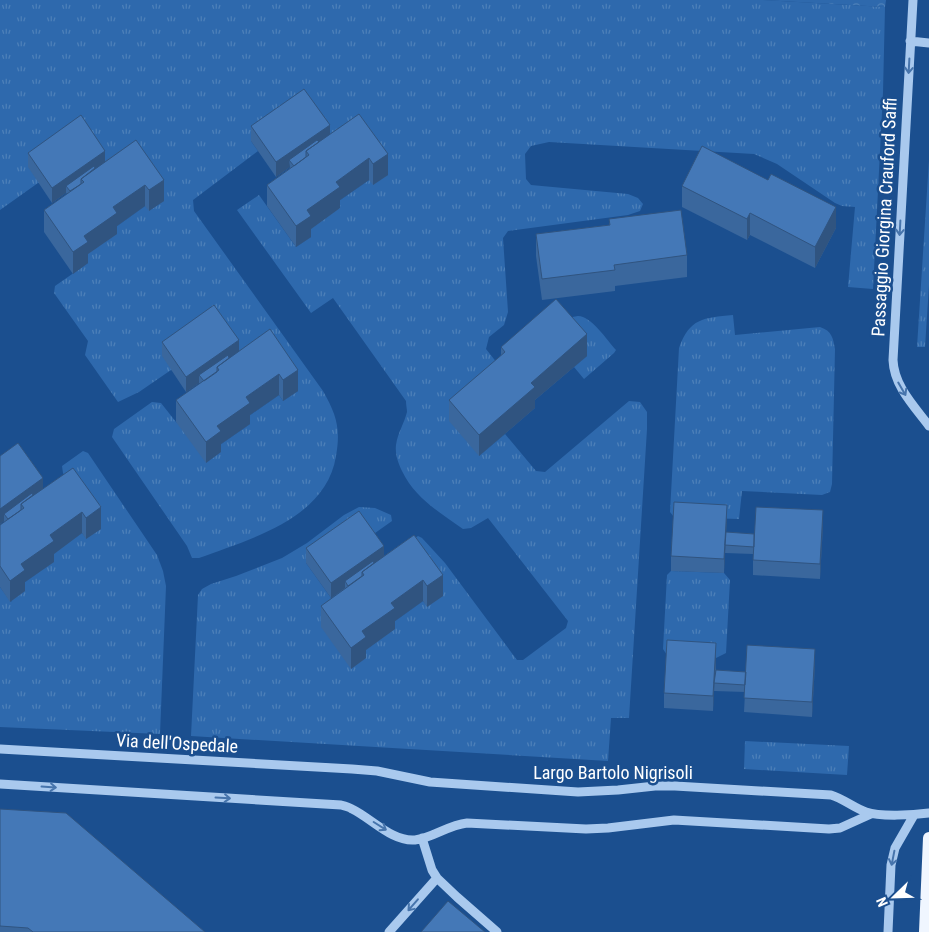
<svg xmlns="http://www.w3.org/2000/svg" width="929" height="932" font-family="'Roboto Condensed',sans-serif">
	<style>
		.grass { fill: url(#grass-tufts) }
		.forest { fill: url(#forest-crowns) }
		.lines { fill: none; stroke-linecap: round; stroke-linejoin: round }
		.minor { stroke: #a9c9ee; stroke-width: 9 }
		.major { stroke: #f0f6ff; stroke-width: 12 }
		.wall { fill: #3a679d }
		.shaded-wall { fill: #305480 }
		.building { fill: #4478b7; stroke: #305480 }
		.oneway { stroke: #4674ac }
		.labels { text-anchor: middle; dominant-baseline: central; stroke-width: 5; stroke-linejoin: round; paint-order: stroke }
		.street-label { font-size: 18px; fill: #fff; stroke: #1b4f8f }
	</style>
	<defs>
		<pattern id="grass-tufts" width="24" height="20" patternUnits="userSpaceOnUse" patternTransform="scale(1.25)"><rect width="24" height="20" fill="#2e69ad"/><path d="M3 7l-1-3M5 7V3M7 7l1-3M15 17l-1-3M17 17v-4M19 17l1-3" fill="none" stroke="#4d80b9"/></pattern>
		<pattern id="forest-crowns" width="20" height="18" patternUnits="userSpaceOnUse" patternTransform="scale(1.25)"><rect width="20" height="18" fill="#2e69ad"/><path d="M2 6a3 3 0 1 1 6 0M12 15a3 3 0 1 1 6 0" fill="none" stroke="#4d80b9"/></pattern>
	</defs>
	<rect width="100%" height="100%" fill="#1b4f8f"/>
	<!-- grass -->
	<path class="grass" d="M0 0H763L885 7 883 92 873 289 848 287 855 207 842 206 835 203 777 164 754 154 549 142 531 146 525 154 526 179 531 185 628 194 638 198 643 204 640 211 628 215 508 231 503 238 508 312 504 325 489 337 486 349 501 368 479 456 505 434 536 471 545 472 629 401 640 402 647 412V429L629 718H611L608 761 191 736 198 595 202 589 211 584 236 576 282 558 307 543 344 515 359 507 375 508 391 515 392 521 368 538 306 563 331 598 343 611 362 653 391 624 423 601 428 607 406 544 418 536 422 538 445 563 517 660H523L566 628 568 621 488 518 471 528 463 529C439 512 415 498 402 471 398 463 395 454 396 445 398 432 404 424 407 412 407 409 406 405 406 401L333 298 311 313 237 210 259 195 296 247 311 237 307 231 336 203 369 180 388 175 251 141 258 151 193 200 194 211 323 391C336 414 341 428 336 456 326 519 250 539 199 558H192L187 546 112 437 114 429 152 402 161 403 176 422 217 447 250 424 246 418 279 395 283 401 298 391 171 370 139 392 118 402 85 355 88 341 54 293 55 286 88 263 84 257 113 229 145 206 164 201 38 183 0 210Z
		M929 160V285L925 347H917Z
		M733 315 735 335 820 327C832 331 833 338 835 349L832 484 830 492 822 495 742 491 739 519 674 517 670 512 679 348C690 318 703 318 733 315Z
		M578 316C591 316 607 340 616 350L614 353 584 379 574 367 587 356 556 320Z
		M83 451 88 453 157 555 163 571 166 586 160 734 0 727V587L11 602 21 585 53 562 50 556 82 533 87 539 73 489 63 473 62 466Z
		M671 571 724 573 730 580 726 653 716 658 667 655 663 649 667 575Z
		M745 741 849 746 847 775 744 769Z"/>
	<!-- forest -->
	<path class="forest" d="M763 0H886L885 7Z"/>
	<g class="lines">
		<!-- minor -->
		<path class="minor" d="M913 0 893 360C894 386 914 406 929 426
			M910 41 929 43
			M0 749 352 769 377 771 430 782 578 792 618 790 655 786H675L831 795C844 799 854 808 866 812 880 817 914 815 929 813
			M0 784 341 805C345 806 349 807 352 809 371 818 392 842 415 840 433 838 448 825 467 823L586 829 608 828 674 820 829 829 840 828 871 814
			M422 838 432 870 437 878 457 897 497 932
			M389 932 437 878
			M888 932 891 865 895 848 914 815"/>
		<!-- major -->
		<path class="major" d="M925 932 929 838"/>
	</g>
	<!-- wall -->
	<path class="wall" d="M359 114 388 175 373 185 369 180 340 200V208L311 229V237L296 247 267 206V185L290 168V167L276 177 251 141V126L330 134Z
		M136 140 164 201 149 211 145 206 117 226V234L88 254V263L73 274 44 232V210L67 194 66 193 52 203 28 167V153L105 161Z
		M682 186 836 228 815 268 750 235 747 240 682 207Z
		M609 219 687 255V277L615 286V291L542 300 536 256V234L609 225Z
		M270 329 298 391 283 401 279 395 250 415V424L221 444V452L206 463 176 422V400L200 384 199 383 186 392 162 356V342L239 351Z
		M501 347 587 356 535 400V408L479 456 449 421V400L501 356Z
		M0 456 43 489 73 468 101 529 86 539 82 533 54 554V562L25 582V591L10 602 0 587V525L4 522V521L0 524Z
		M727 520 726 532 754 534 823 525 820 579 753 575V554L725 553V549L724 573 671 571V556Z
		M414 535 443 596 427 607 423 601 395 621V629L366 650V658L351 669 321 627V606L345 588 331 598 306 563V548L384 556Z
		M716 658V670L746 672 815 664 812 717 744 712 745 692 714 691V689L713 711 664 708V693Z
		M0 809 205 932H0Z"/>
	<!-- shaded-wall -->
	<path class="shaded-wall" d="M330 125V140L289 160 290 167 276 177V162Z
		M105 151V165L66 186V193L52 203V188Z
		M388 154V175L373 185V164Z
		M369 158V180L340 200V208L311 229V237L296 247V226L307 210 336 182Z
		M164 180V201L149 211V190Z
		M145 185V206L117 226V234L88 254V263L73 274V252L84 236 113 207Z
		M836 207V228L815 268V247Z
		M750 213V235L747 240V219Z
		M587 334V356L535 400V408L479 456V435L531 383Z
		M239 340V354L199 375V383L186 392V377Z
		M298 370V391L283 401V380Z
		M279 374V395L250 415V424L221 444V452L206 463V442L217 426 246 397Z
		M43 478V493L4 514V521L0 524V509Z
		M727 505V520L724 573V559Z
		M101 507V529L86 539V518Z
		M823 510V525L820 579V564Z
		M82 512V533L54 554V562L25 582V591L10 602V581L21 564 50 535Z
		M384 546V560L345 581V588L331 598V583Z
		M443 575V596L427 607V586Z
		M423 580V601L395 621V629L366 650V658L351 669V648L362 631 391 603Z
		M716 643V658L713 711V696Z
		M815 649V664L812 717V702Z"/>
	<!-- building -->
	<path class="building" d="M304 89 330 125 276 162 251 126Z
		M359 114 388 154 373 164 369 158 336 182 340 187 307 210 311 216 296 226 267 185 309 155 306 151Z
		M81 115 105 151 52 188 28 153Z
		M136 140 164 180 149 190 145 185 113 207 117 213 84 236 88 242 73 252 44 210 84 182 81 179Z
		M317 140 319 142 306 151V157L294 166 289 160Z
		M702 146 768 180 771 174 836 207 815 247 750 213 747 219 682 186Z
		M94 166 95 168 81 179V184L70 191 66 186Z
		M681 210 687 255 614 265 615 270 542 279 536 234 610 225 609 219Z
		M556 299 587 334 531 383 535 387 479 435 449 400 505 352 501 347Z
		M214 305 239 340 186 377 162 342Z
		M270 329 298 370 283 380 279 374 246 397 250 403 217 426 221 431 206 442 176 400 219 370 217 367Z
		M228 355 229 358 217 367V372L204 381 199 375Z
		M18 443 43 478 0 509V456Z
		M73 468 101 507 86 518 82 512 50 535 54 541 21 564 25 570 10 581 0 566V525L24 508 21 504Z
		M32 493 33 495 21 504V510L8 519 4 514Z
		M674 502 727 505 724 559 671 556Z
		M756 507 823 510 820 564 753 560Z
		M359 511 384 546 331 583 306 548Z
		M726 532 754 534V547L725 545Z
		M414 535 443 575 427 586 423 580 391 603 395 608 362 631 366 637 351 648 321 606 364 575 362 572Z
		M373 561 374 563 362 572V576L348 586 345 581Z
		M667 640 716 643 713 696 664 693Z
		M747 645 815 649 812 702 744 698Z
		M716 670 746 672 745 685 714 683Z
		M0 809 66 813 205 932H33L28 928 0 926Z
		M448 901 485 932H421Z"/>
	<!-- one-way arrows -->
	<defs><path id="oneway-shaft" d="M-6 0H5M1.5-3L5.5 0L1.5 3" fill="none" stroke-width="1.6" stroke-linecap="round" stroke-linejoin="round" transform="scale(1.25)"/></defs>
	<g class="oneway">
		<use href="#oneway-shaft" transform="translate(909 66) rotate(93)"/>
		<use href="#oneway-shaft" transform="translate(900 228) rotate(93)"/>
		<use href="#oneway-shaft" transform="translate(902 389) rotate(60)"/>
		<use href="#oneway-shaft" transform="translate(49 787) rotate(4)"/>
		<use href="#oneway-shaft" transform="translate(223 798) rotate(3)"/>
		<use href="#oneway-shaft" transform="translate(380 826) rotate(32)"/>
		<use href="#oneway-shaft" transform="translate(893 858) rotate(101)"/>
		<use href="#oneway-shaft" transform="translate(413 905) rotate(131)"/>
	</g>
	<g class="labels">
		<!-- street labels -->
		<g class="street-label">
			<text transform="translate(884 217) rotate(-87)">Passaggio Giorgina Crauford Saffi</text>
			<text transform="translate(177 743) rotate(3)">Via dell'Ospedale</text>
			<text x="613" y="772">Largo Bartolo Nigrisoli</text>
		</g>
	</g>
	<!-- north arrow -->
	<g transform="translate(894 897) rotate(247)" stroke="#1b4f8f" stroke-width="4" paint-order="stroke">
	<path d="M0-4L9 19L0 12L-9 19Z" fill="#ffffff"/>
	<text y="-8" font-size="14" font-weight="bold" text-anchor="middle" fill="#ffffff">N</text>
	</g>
</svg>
